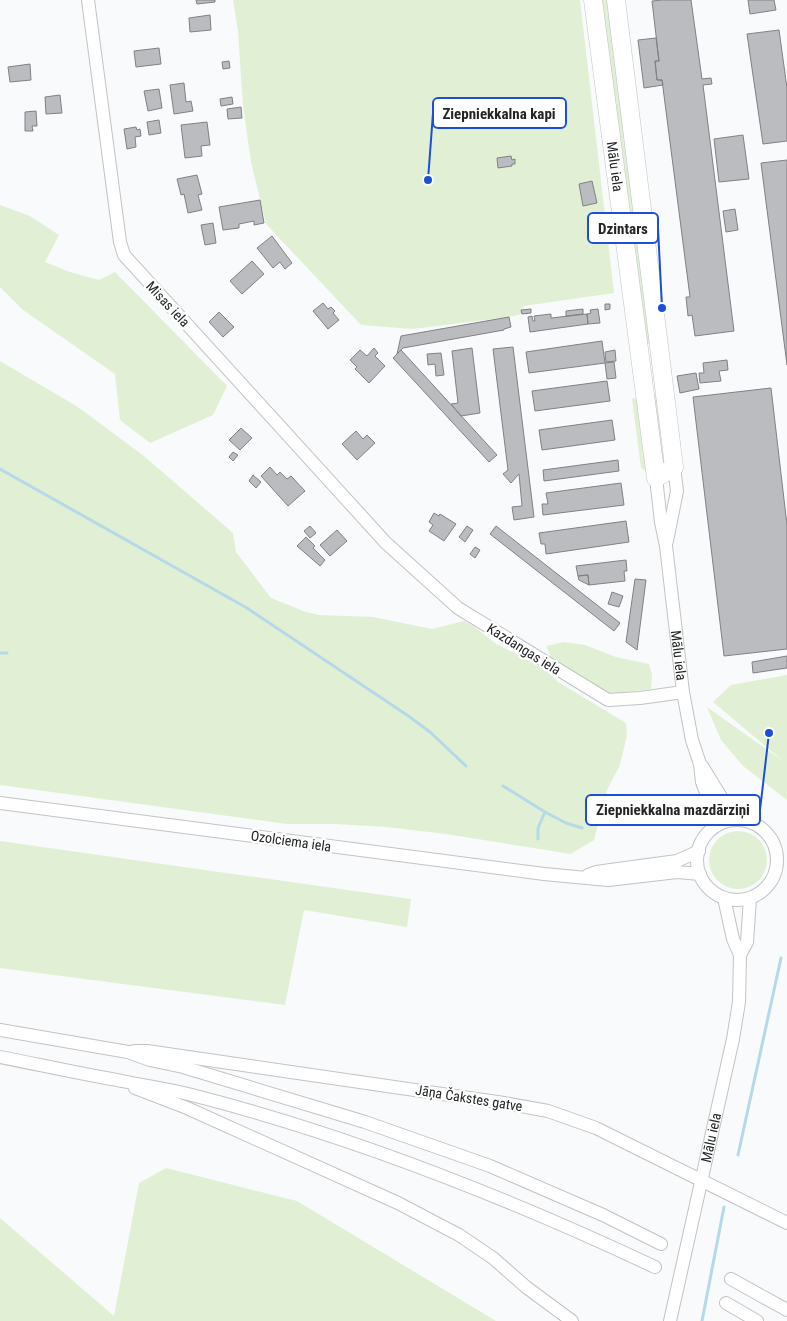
<svg xmlns="http://www.w3.org/2000/svg" width="787" height="1321" font-family="'Roboto Condensed',sans-serif">
	<style>
		.green { fill: #e1f0d4 }
		.lines { fill: none; stroke-linecap: round; stroke-linejoin: round }
		.stream { stroke: #b5d9e8; stroke-width: 3 }
		.building { fill: #bbbcbf; stroke: #818184 }
		.street-casing { stroke: #c1c3c5; stroke-width: 14 }
		.secondary-casing { stroke: #c1c3c5; stroke-width: 19 }
		.street { stroke: #fff; stroke-width: 12 }
		.secondary { stroke: #fff; stroke-width: 18 }
		.labels { text-anchor: middle; dominant-baseline: central; stroke-width: 4.5; stroke-linejoin: round; paint-order: stroke }
		.street-label { font-size: 14px; fill: #232425; stroke: #fff }
		.leader { fill: none; stroke: #1d4ed8; stroke-width: 2 }
		.callout-dot { fill: #1d4ed8; stroke: #fff; stroke-width: 2 }
		.callout { fill: #fff; stroke: #1d4ed8; stroke-width: 2 }
		.callout-label { font-size: 15px; text-anchor: middle; font-weight: bold; fill: #232425 }
	</style>
	<rect width="100%" height="100%" fill="#f8fafc"/>
	<!-- green -->
	<path class="green" d="M233 0H580L614 293 524 306 521 310 522 314 509 317 413 329 361 325 266 224 251 162 243 106 238 31Z
		M599 0H609L653 343 644 344Z
		M0 205 30 216 59 235 45 262 70 272 99 280 115 272 227 386 213 415 150 443 120 420 115 374 23 310 0 287Z
		M0 361 78 407 144 456 233 533 236 552 271 598 306 612 319 615 373 617 432 629 464 621 472 625 495 643 546 670 558 682 626 723 627 735 620 765 607 790 594 840 571 854 446 834 386 827 335 824H287L0 785Z
		M660 394 668 455 663 467 651 395Z
		M639 397 648 472 641 468 632 399Z
		M564 642 585 645 616 657 649 664 652 675 651 689 608 694 553 661 546 646Z
		M787 675V800L743 766 721 740 707 707 783 761 713 702 731 685Z
		M709 860a29 29 0 1 1 58 0a29 29 0 1 1-58 0Z
		M0 841 411 899 407 927 304 910 285 1005 0 968Z
		M166 1168 297 1201 496 1321H0V1218L114 1316 139 1183Z"/>
	<g class="lines">
		<!-- stream -->
		<path class="stream" d="M0 469 247 608 407 715 430 732 466 766
			M0 653H7
			M503 786 545 812 538 828V839
			M545 812 566 823 582 828
			M738 1155 781 958
			M702 1321 724 1207"/>
	</g>
	<!-- building -->
	<path class="building" d="M196 0H215V2L197 4Z
		M662 0H691L702 79 711 78 712 84 703 85 734 331 695 336 692 315 688 316 686 297H690L662 80H657L655 61H659L652 1Z
		M748 0H774L776 10 750 14Z
		M210 15 211 30 190 32 189 18Z
		M779 30 787 88V141L763 144 747 34Z
		M656 38 659 61H655L657 80H662L663 85 644 88 638 40Z
		M159 48 161 64 136 67 134 51Z
		M229 61 230 68 223 69 222 62Z
		M30 64 31 80 10 82 8 67Z
		M184 83 186 102 191 101 193 111 174 114 170 85Z
		M159 89 162 108 148 111 144 91Z
		M60 95 62 113 46 114 45 97Z
		M232 97 233 104 221 106 220 99Z
		M241 107 242 118 228 119 227 109Z
		M36 111 37 126H32L33 131H25V112Z
		M159 120 161 133 149 135 147 122Z
		M207 122 210 145 201 146 202 156 185 158 181 125Z
		M136 127 137 130 140 129 141 136 135 137 136 147 127 149 124 129Z
		M743 135 749 179 719 182 714 139Z
		M511 156 512 160 515 159V164H512V166L498 168 497 158Z
		M787 160V365L761 163Z
		M197 175 202 194 198 195 202 210 188 213 184 194 181 195 177 179Z
		M592 181 597 203 583 206 579 184Z
		M260 200 264 223 254 225V221L239 224V228L223 230 219 207Z
		M735 209 738 230 726 232 723 211Z
		M213 223 216 243 205 245 201 225Z
		M272 236 292 263 285 269 280 262 273 268 257 248Z
		M252 261 264 274 242 294 230 281Z
		M323 303 328 309 331 307 335 311 333 313 339 320 328 329 313 311Z
		M605 304H610V309L605 310Z
		M531 309V313L522 314 521 310Z
		M583 309V314L566 316V311Z
		M598 309 600 323 588 324 587 314 591 313 590 310Z
		M219 312 234 327 223 337 209 322Z
		M551 314V318L587 314 588 324 530 332 528 317 532 316 533 321H535L534 316Z
		M509 317 511 327 504 329V330L403 348 397 354 401 336Z
		M602 341 605 363 529 373 526 352Z
		M513 347 534 517 514 520 512 507 522 506 519 474 511 483 503 474 508 470 493 349Z
		M374 348 378 353 375 356 385 366 369 383 355 369 357 367 350 360 360 350 367 356Z
		M472 348 480 413 461 416 451 404 458 403 452 351Z
		M401 350 497 455 489 462 393 358Z
		M615 350 616 361 606 362 605 352Z
		M441 353 444 375 436 376 435 364 428 365 427 354Z
		M727 360 728 370 719 371 721 381 700 383 699 373H704L703 363Z
		M614 362 616 378 607 379 605 363Z
		M696 373 699 389 680 393 677 376Z
		M607 381 610 401 535 411 532 391Z
		M771 388 787 525V649L724 656 693 397Z
		M612 420 615 440 542 450 539 430Z
		M241 428 252 438 240 450 229 440Z
		M356 431 363 439 367 435 375 443 357 460 342 444Z
		M233 452 238 455 233 461 229 457Z
		M618 460 619 471 544 481 543 470Z
		M270 467 277 475 280 472 287 479 291 476 305 491 288 506 261 476Z
		M253 475 261 482 256 488 249 481Z
		M621 483 624 505 543 515 542 504H548L546 493Z
		M434 513 439 516 440 514 456 524 444 541 429 531 433 525 429 522Z
		M626 521 629 542 546 554 545 544H541L539 533Z
		M310 526 316 533 310 538 304 531Z
		M467 526 473 530 465 542 459 537Z
		M496 526 620 623 614 631 490 534Z
		M337 530 347 541 330 556 320 545Z
		M306 537 315 546 313 548 325 560 320 566 297 546Z
		M475 547 480 550 475 558 470 554Z
		M626 560 627 571H624L625 581 589 585 588 575 578 576 576 566Z
		M588 575 589 585 579 580 578 576Z
		M635 579 646 580 637 650 626 642Z
		M612 592 623 596 619 607 608 604Z
		M787 656V668L753 673 752 662Z"/>
	<g class="lines">
		<!-- street casing -->
		<g class="street-casing">
			<g id="street">
				<path d="M88 0 120 242 124 255 386 543 458 608 608 700 640 698 683 692"/>
				<path id="s1" d="M656 478 661 522 666 546 683 692 692 740 700 764 702 782 711 806 716 826"/>
				<path d="M667 541 677 491 674 467"/>
				<path d="M702 766 735 820"/>
				<path d="M0 803 544 874 608 880 677 872 700 874"/>
				<circle cx="737" cy="860" r="40"/>
				<path d="M588 875 596 872 677 861 699 851"/>
				<path d="M724 898 733 939 740 955"/>
				<path d="M0 1030 128 1052 150 1060 183 1067 365 1122 490 1166 603 1215 661 1244"/>
				<path d="M134 1051H147L504 1103 548 1111 596 1128 787 1223"/>
				<path d="M0 1057C41 1065 81 1074 122 1081 146 1086 169 1089 192 1095 353 1136 506 1197 655 1267"/>
				<path d="M135 1088 187 1108 398 1203 459 1235 493 1258 526 1287 572 1321"/>
				<path d="M731 1279 787 1310"/>
				<path d="M726 1303 757 1321"/>
				<path id="s2" d="M670 1321 733 1039 739 1002 740 955 747 942 750 898"/>
			</g>
		</g>
		<!-- secondary casing -->
		<g class="secondary-casing">
			<g id="secondary">
				<path id="s3" d="M593 0 656 478 674 467 616 0"/>
			</g>
		</g>
		<!-- street -->
		<use href="#street" class="street"/>
		<!-- secondary -->
		<use href="#secondary" class="secondary"/>
	</g>
	<g class="labels">
		<!-- street labels -->
		<g class="street-label">
			<text stroke="none"><textPath href="#s3" startOffset="168">Mālu iela</textPath></text>
			<text transform="translate(168 304) rotate(47)">Misas iela</text>
			<text transform="translate(524 649) rotate(32)">Kazdangas iela</text>
			<text stroke="none"><textPath href="#s1" startOffset="179">Mālu iela</textPath></text>
			<text transform="translate(291 841) rotate(8)">Ozolciema iela</text>
			<text transform="translate(469 1098) rotate(9)">Jāņa Čakstes gatve</text>
			<text stroke="none"><textPath href="#s2" startOffset="188">Mālu iela</textPath></text>
		</g>
	</g>
	<!-- callouts -->
	<path class="leader" d="M428 180L433 113M662 308L658 228M769 733L760 810"/>
	<g class="callout-dot">
		<circle cx="428" cy="180" r="5"/>
		<circle cx="662" cy="308" r="5"/>
		<circle cx="769" cy="733" r="5"/>
	</g>
	<g class="callout">
		<rect x="433" y="98" width="133" height="30" rx="5"/>
		<rect x="588" y="213" width="70" height="30" rx="5"/>
		<rect x="586" y="795" width="174" height="30" rx="5"/>
	</g>
	<g class="callout-label">
		<text x="499" y="119">Ziepniekkalna kapi</text>
		<text x="623" y="234">Dzintars</text>
		<text x="673" y="815">Ziepniekkalna mazdārziņi</text>
	</g>
</svg>
